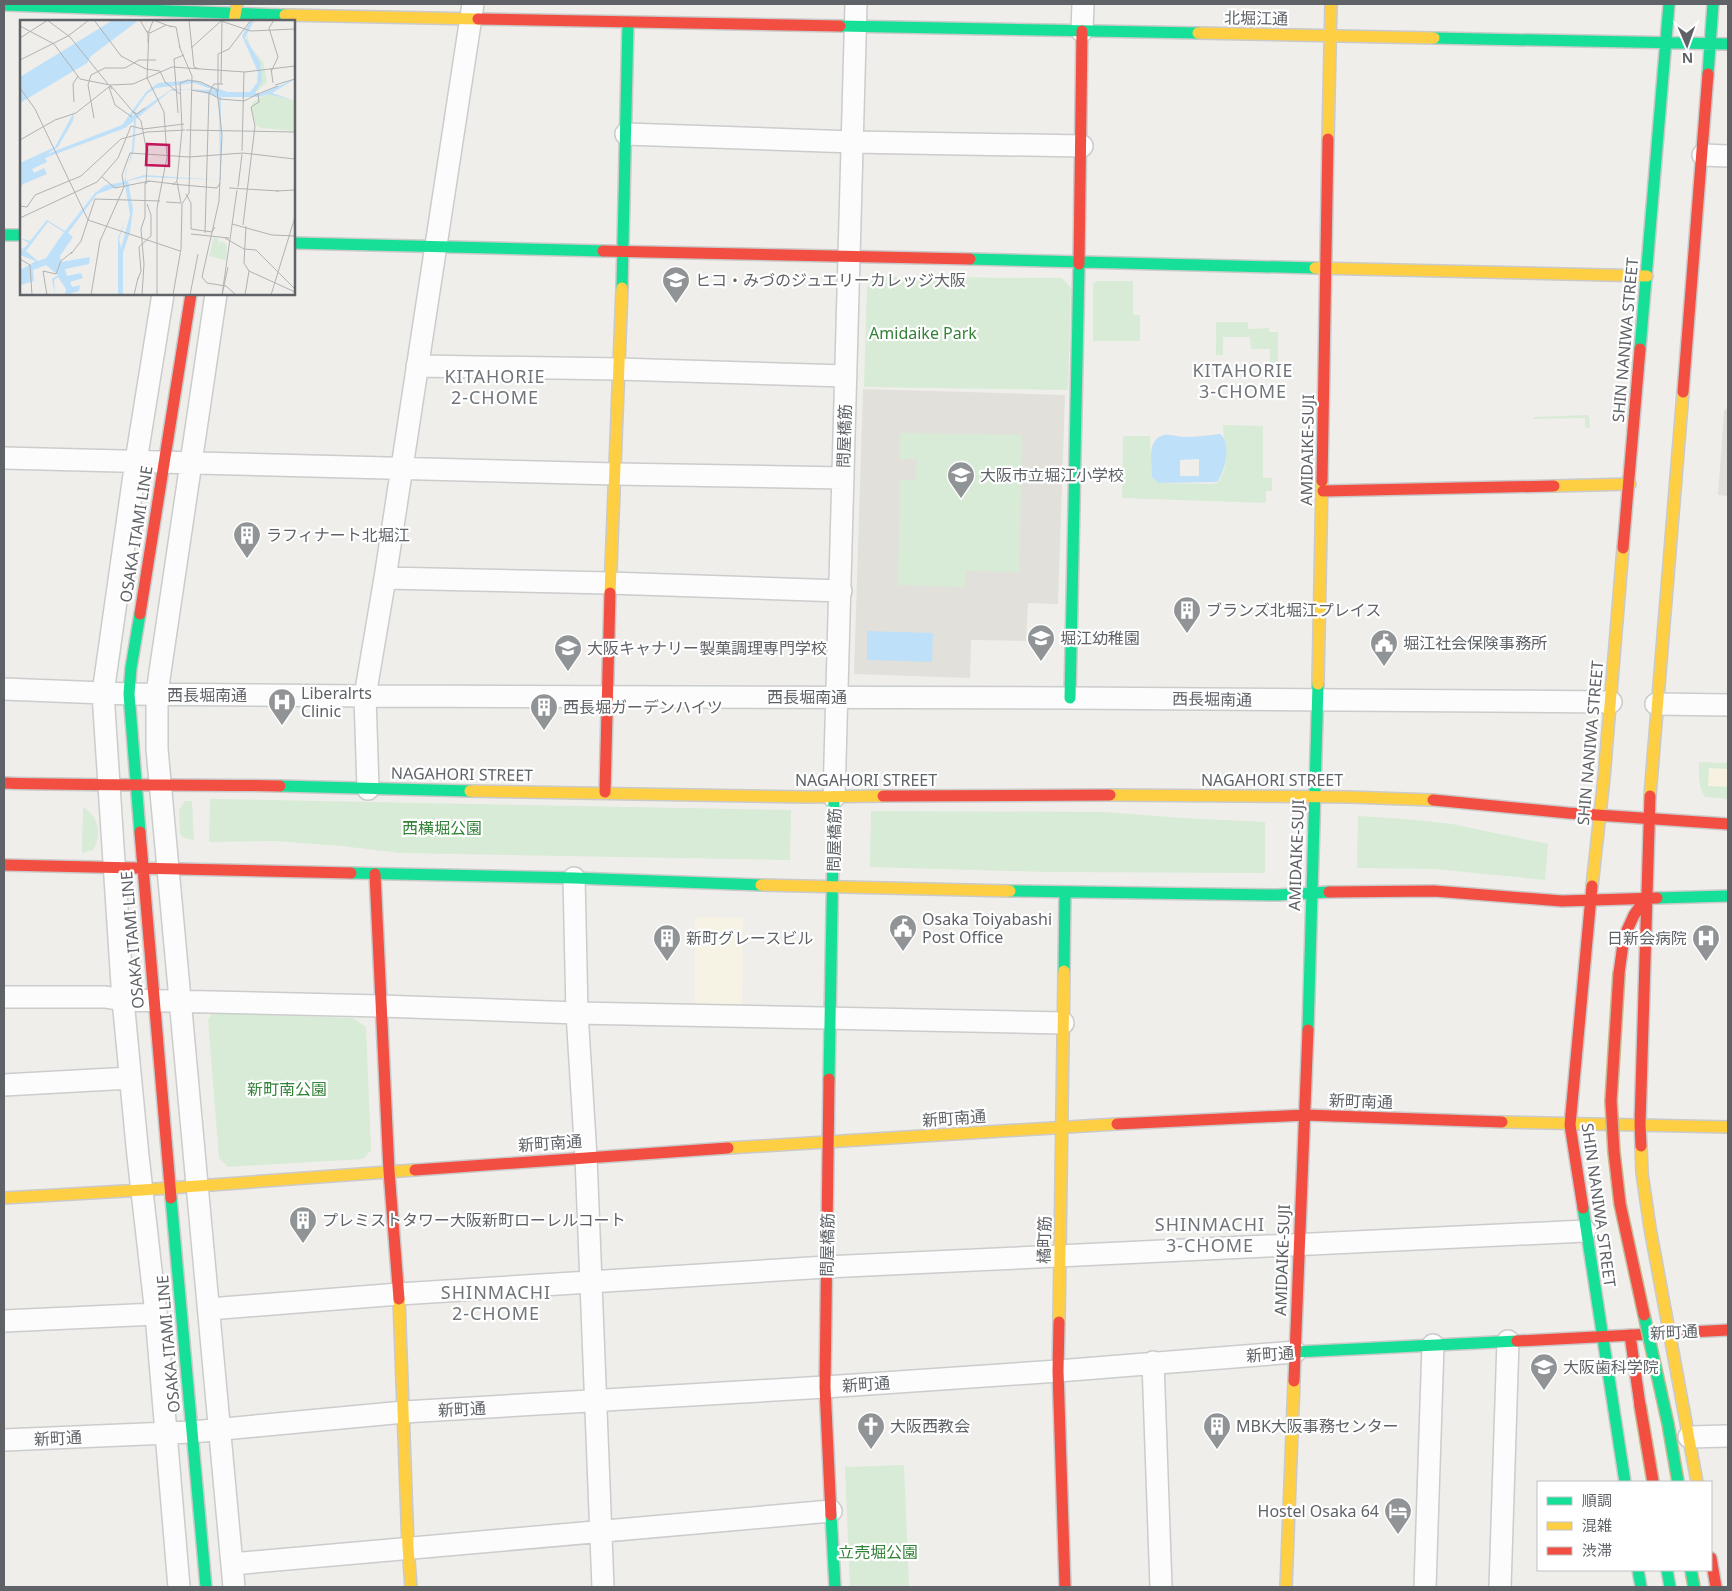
<svg xmlns="http://www.w3.org/2000/svg" width="1732" height="1591" font-family="'Noto Sans','Noto Sans JP',sans-serif">
	<style>
		.commercial { fill: #f7f3e4 }
		.education { fill: #e2e0da }
		.green { fill: #d8ebd6 }
		.sand { fill: #f6f1e1 }
		.water { fill: #bfe0f9; fill-rule: evenodd }
		.lines { fill: none; stroke-linecap: round; stroke-linejoin: round }
		.street-casing { stroke: #cbcccc; stroke-width: 24 }
		.fast-casing { stroke: #cacacb; stroke-width: 14 }
		.slow-casing { stroke: #cacacb; stroke-width: 14 }
		.jam-casing { stroke: #cacacb; stroke-width: 14 }
		.street { stroke: #fdfcfc; stroke-width: 21 }
		.fast { stroke: #16e098; stroke-width: 11 }
		.slow { stroke: #ffcf43; stroke-width: 11 }
		.jam { stroke: #f24e42; stroke-width: 11 }
		.fast-bridge-casing { stroke: #c8b996; stroke-width: 14; stroke-linecap: butt }
		.jam-bridge-casing { stroke: #c8b996; stroke-width: 14; stroke-linecap: butt }
		.fast-bridge { stroke: #16e098; stroke-width: 11 }
		.jam-bridge { stroke: #f24e42; stroke-width: 11 }
		.labels { text-anchor: middle; dominant-baseline: central; stroke-width: 4.5; stroke-linejoin: round; paint-order: stroke }
		.street-label { font-size: 16px; fill: #5f6368; stroke: #fff }
		.poi-label { font-size: 16px; fill: #5f6368; stroke: #fff; text-anchor: start }
		.park-label { font-size: 16px; fill: #348238; stroke: #fff }
		.neighbourhood-label { font-size: 18px; letter-spacing: 1px; fill: #70757a; stroke: #fff }
		.inset-road { fill: none; stroke: #b1b2b2; stroke-width: 1 }
		.view { fill: #c2185b; fill-opacity: 0.15; stroke: #c2185b; stroke-width: 2.5 }
		.inset-edge { fill: none; stroke: #5f6368; stroke-width: 2.5 }
	</style>
	<rect width="100%" height="100%" fill="#efeeea"/>
	<!-- commercial -->
	<path class="commercial" d="M695 917 743 918 742 1005 695 1004Z"/>
	<!-- education -->
	<path class="education" d="M863 389 1065 395 1058 604 1028 603 1026 641 971 640 970 678 854 674Z
		M1728 407V496L1718 495 1724 411Z"/>
	<!-- green -->
	<path class="green" d="M875 277 1062 278 1071 288 1068 390 864 387 867 287Z
		M1097 281H1133V315H1140V341H1093V284Z
		M1216 322H1248V329L1269 328V332H1278V364H1294V377H1279L1278 370H1270V349H1251L1250 337H1223V355H1216Z
		M1589 415 1590 428H1585V418L1534 419V417Z
		M1223 425 1263 426V478H1272V491H1266V503L1122 498 1123 436H1150L1152 477 1158 483 1210 484 1217 483C1232 466 1223 445 1223 425Z
		M900 433 1022 435 1019 572 966 571 965 587 898 585 900 480H916L917 459H900Z
		M1699 762 1728 763V799L1705 797C1698 786 1699 774 1699 762Z
		M210 799 791 810 790 860 401 853 341 846 274 841 209 842Z
		M185 801H192L194 840 184 838 180 834 179 810Z
		M83 807C99 816 102 835 93 850L82 853Z
		M871 811 1104 812 1182 818 1265 822V873L1049 872 870 867Z
		M1358 816 1405 819 1452 824 1548 844 1545 880 1435 869 1357 868Z
		M212 1013 353 1018 366 1027 371 1150 363 1159 228 1167 219 1158 208 1020Z
		M904 1465 909 1587H850L845 1467Z"/>
	<!-- sand -->
	<path class="sand" d="M1709 768 1728 769V787L1708 786Z"/>
	<!-- water -->
	<path class="water" d="M1220 434C1232 442 1225 473 1217 482L1158 483 1152 477C1152 463 1146 439 1164 435 1170 434 1177 437 1184 437 1196 437 1208 435 1220 434ZM1199 459V476H1180V460Z
		M867 631 933 633 932 662 867 660Z"/>
	<g class="lines">
		<!-- street casing -->
		<g class="street-casing">
			<path id="street" d="M1082 31 1083 4
				M626 134 853 142 1082 146
				M1703 155 1728 156
				M163 294 136 461 103 693 123 1000 138 1156 156 1314 179 1587
				M216 294 160 672 157 694V749L234 1587
				M417 366 618 369 846 376
				M4 458 615 474 843 478
				M385 578 609 583 841 591
				M4 689 129 694 365 696 1070 698 1611 702
				M1656 704 1728 705
				M368 789 365 696 385 578 473 4
				M834 797 856 4
				M574 878 577 1013 586 1157 603 1587
				M4 997H105L123 1000 381 1006 577 1013 1063 1023
				M4 1085 130 1078
				M209 1309 399 1294 826 1267 1585 1231
				M4 1321 156 1314
				M1153 1362 1161 1587
				M1689 1437 1728 1436
				M4 1440 192 1432 404 1412 825 1387 1058 1371 1295 1352
				M232 1564 831 1511
				M1425 1587 1433 1345
				M1500 1587 1508 1341"/>
		</g>
		<!-- fast casing -->
		<g class="fast-casing">
			<path id="fast" d="M4 5 285 15
				M840 26 1198 33
				M1434 38 1728 44
				M1708 74 1713 4
				M4 235H21
				M294 243 603 251
				M970 259 1315 268
				M622 288 628 22
				M1640 349 1669 4
				M140 614 131 668 129 694 140 832
				M1070 698 1079 264
				M280 786 470 791
				M351 873 574 878 761 885
				M1010 891 1277 895 1329 892
				M1657 898 1728 896
				M1064 971 1065 892
				M1308 1030 1318 684
				M829 1079 834 797
				M171 1198 206 1587
				M1583 1208 1625 1482
				M1295 1352 1517 1341
				M831 1515 835 1587
				M1638 1570 1641 1587
				M1667 1570 1670 1587"/>
		</g>
		<!-- slow casing -->
		<g class="slow-casing">
			<path id="slow" d="M285 15 478 19
				M234 21 237 4
				M1198 33 1434 38
				M1328 139 1331 4
				M1315 268 1647 276
				M1554 486 1630 484
				M610 593 622 288
				M1318 684 1322 481
				M470 791 807 797 883 796
				M1110 795 1349 797 1433 800
				M1650 796 1683 392
				M761 885 1010 891
				M1592 886 1604 778 1623 548
				M1502 1122 1728 1127
				M1641 1146 1642 1173 1650 1228 1697 1482
				M728 1148 1117 1124
				M4 1198 142 1190 415 1170
				M399 1299 408 1547 411 1587
				M1059 1322 1064 971
				M1286 1587 1294 1381"/>
		</g>
		<!-- jam casing -->
		<g class="jam-casing">
			<path id="jam" d="M478 19 840 26
				M603 251 970 259
				M1079 264 1082 31
				M1683 392 1708 74
				M1322 481 1328 139
				M1323 491 1554 486
				M1623 548 1640 349
				M140 614 191 294
				M4 783C96 786 188 784 280 786
				M605 792 610 593
				M883 796 1110 795
				M1433 800 1568 813 1728 824
				M140 832 171 1198
				M4 865 351 873
				M375 874 389 1171 399 1299
				M1329 892 1434 891 1562 901 1657 898
				M1619 973 1624 937 1634 915 1646 898
				M829 1079 825 1387 831 1515
				M1117 1124 1305 1115 1502 1122
				M1641 1146 1640 1124 1650 796
				M415 1170 728 1148
				M1583 1208 1570 1125 1592 886
				M1059 1322 1058 1371 1065 1587
				M1630 1335 1640 1405
				M1517 1341 1728 1330
				M1294 1381 1308 1030
				M1711 1558 1716 1587"/>
		</g>
		<!-- street -->
		<use href="#street" class="street"/>
		<!-- fast -->
		<use href="#fast" class="fast"/>
		<!-- slow -->
		<use href="#slow" class="slow"/>
		<!-- jam -->
		<use href="#jam" class="jam"/>
		<!-- fast-bridge casing -->
		<g class="fast-bridge-casing">
			<path id="fast-bridge" d="M1644 1315 1668 1424 1678 1482
				M1691 1570 1694 1587"/>
		</g>
		<!-- jam-bridge casing -->
		<g class="jam-bridge-casing">
			<path id="jam-bridge" d="M1619 973 1611 1101 1614 1152 1620 1204 1644 1315
				M1640 1405 1653 1482"/>
		</g>
		<!-- fast-bridge -->
		<use href="#fast-bridge" class="fast-bridge"/>
		<!-- jam-bridge -->
		<use href="#jam-bridge" class="jam-bridge"/>
	</g>
	<!-- icons -->
	<defs>
		<g id="school-pin" transform="scale(1.4375)"><path d="M0 17L-7.5 6A9.5 9.5 0 1 1 7.5 6Z" fill="#919496" stroke="#fff"/><path d="M0-5L7-2L0 1L-7-2ZM-4 1L0 2.5L4 1V4Q0 6-4 4Z" fill="#fff"/></g>
		<g id="building-pin" transform="scale(1.4375)"><path d="M0 17L-7.5 6A9.5 9.5 0 1 1 7.5 6Z" fill="#919496" stroke="#fff"/><path d="M-4-6H4V6H1V3H-1V6H-4ZM-2.5-4.3h1.7v1.8h-1.7ZM.8-4.3h1.7v1.8H.8ZM-2.5-1h1.7V.8h-1.7ZM.8-1h1.7V.8H.8Z" fill="#fff"/></g>
		<g id="civic-pin" transform="scale(1.4375)"><path d="M0 17L-7.5 6A9.5 9.5 0 1 1 7.5 6Z" fill="#919496" stroke="#fff"/><path d="M-.6-6.5H3V-4.5H.6V-3L4-1V1h2V6H-6V1h2V-1L-.6-3ZM-1.2 2.5V6h2.4V2.5Z" fill="#fff"/></g>
		<g id="university-pin" transform="scale(1.4375)"><path d="M0 17L-7.5 6A9.5 9.5 0 1 1 7.5 6Z" fill="#919496" stroke="#fff"/><path d="M0-5L7-2L0 1L-7-2ZM-4 1L0 2.5L4 1V4Q0 6-4 4Z" fill="#fff"/></g>
		<g id="hospital-pin" transform="scale(1.4375)"><path d="M0 17L-7.5 6A9.5 9.5 0 1 1 7.5 6Z" fill="#919496" stroke="#fff"/><path d="M-5-5h3v3.5h4V-5h3V5h-3V1.5h-4V5h-3Z" fill="#fff"/></g>
		<g id="church-pin" transform="scale(1.4375)"><path d="M0 17L-7.5 6A9.5 9.5 0 1 1 7.5 6Z" fill="#919496" stroke="#fff"/><path d="M-1.2-6h2.4v3.5h3.3v2.4h-3.3V6h-2.4V-.1h-3.3v-2.4h3.3Z" fill="#fff"/></g>
		<g id="hotel-pin" transform="scale(1.4375)"><path d="M0 17L-7.5 6A9.5 9.5 0 1 1 7.5 6Z" fill="#919496" stroke="#fff"/><path d="M-6-4.5h1.5V1H6V5H4.5V3h-9V5H-6ZM-4 0a1.8 1.8 0 1 1 3.6 0ZM.5 0V-2.5h3Q6-2.5 6 0Z" fill="#fff"/></g>
	</defs>
	<g fill-rule="evenodd">
		<use href="#school-pin" x="676" y="280"/>
		<use href="#school-pin" x="961" y="475"/>
		<use href="#building-pin" x="247" y="535"/>
		<use href="#building-pin" x="1187" y="610"/>
		<use href="#school-pin" x="1041" y="638"/>
		<use href="#civic-pin" x="1384" y="643"/>
		<use href="#university-pin" x="568" y="648"/>
		<use href="#hospital-pin" x="282" y="702"/>
		<use href="#building-pin" x="544" y="707"/>
		<use href="#civic-pin" x="903" y="928"/>
		<use href="#building-pin" x="667" y="938"/>
		<use href="#hospital-pin" x="1706" y="938"/>
		<use href="#building-pin" x="303" y="1220"/>
		<use href="#school-pin" x="1544" y="1367"/>
		<use href="#church-pin" x="871" y="1426"/>
		<use href="#building-pin" x="1217" y="1426"/>
		<use href="#hotel-pin" x="1398" y="1511"/>
	</g>
	<g class="labels">
		<!-- street labels -->
		<g class="street-label">
			<text transform="translate(1256 18) rotate(1)">北堀江通</text>
			<text transform="translate(1625 340) rotate(-85)">SHIN NANIWA STREET</text>
			<text transform="translate(844 436) rotate(-88)">問屋橋筋</text>
			<text transform="translate(1307 450) rotate(-89)">AMIDAIKE-SUJI</text>
			<text transform="translate(136 534) rotate(-81)">OSAKA ITAMI LINE</text>
			<text x="207" y="695">西長堀南通</text>
			<text x="807" y="697">西長堀南通</text>
			<text transform="translate(1212 699) rotate(1)">西長堀南通</text>
			<text transform="translate(1590 743) rotate(-85)">SHIN NANIWA STREET</text>
			<text transform="translate(462 774) rotate(1)">NAGAHORI STREET</text>
			<text x="866" y="780">NAGAHORI STREET</text>
			<text x="1272" y="780">NAGAHORI STREET</text>
			<text transform="translate(834 840) rotate(-89)">問屋橋筋</text>
			<text transform="translate(1296 855) rotate(-88)">AMIDAIKE-SUJI</text>
			<text transform="translate(132 940) rotate(-95)">OSAKA ITAMI LINE</text>
			<text transform="translate(1361 1101) rotate(2)">新町南通</text>
			<text transform="translate(954 1118) rotate(-4)">新町南通</text>
			<text transform="translate(550 1143) rotate(-4)">新町南通</text>
			<text transform="translate(1599 1205) rotate(82)">SHIN NANIWA STREET</text>
			<text transform="translate(1044 1240) rotate(-89)">橘町筋</text>
			<text transform="translate(827 1245) rotate(-89)">問屋橋筋</text>
			<text transform="translate(1282 1260) rotate(-88)">AMIDAIKE-SUJI</text>
			<text transform="translate(1674 1332) rotate(-3)">新町通</text>
			<text transform="translate(168 1344) rotate(-95)">OSAKA ITAMI LINE</text>
			<text transform="translate(1270 1354) rotate(-4)">新町通</text>
			<text transform="translate(866 1384) rotate(-4)">新町通</text>
			<text transform="translate(462 1409) rotate(-3)">新町通</text>
			<text transform="translate(58 1438) rotate(-3)">新町通</text>
		</g>
		<!-- poi labels -->
		<g class="poi-label">
			<text x="695" y="280">ヒコ・みづのジュエリーカレッジ大阪</text>
			<text x="980" y="475">大阪市立堀江小学校</text>
			<text x="266" y="535">ラフィナート北堀江</text>
			<text x="1206" y="610">ブランズ北堀江プレイス</text>
			<text x="1060" y="638">堀江幼稚園</text>
			<text x="1403" y="643">堀江社会保険事務所</text>
			<text x="587" y="648">大阪キャナリー製菓調理専門学校</text>
			<text x="301" y="693">Liberalrts<tspan x="301" dy="18">Clinic</tspan></text>
			<text x="563" y="707">西長堀ガーデンハイツ</text>
			<text x="922" y="919">Osaka Toiyabashi<tspan x="922" dy="18">Post Office</tspan></text>
			<text x="686" y="938">新町グレースビル</text>
			<text x="1687" y="938" text-anchor="end">日新会病院</text>
			<text x="322" y="1220">プレミストタワー大阪新町ローレルコート</text>
			<text x="1563" y="1367">大阪歯科学院</text>
			<text x="890" y="1426">大阪西教会</text>
			<text x="1236" y="1426">MBK大阪事務センター</text>
			<text x="1379" y="1511" text-anchor="end">Hostel Osaka 64</text>
		</g>
		<!-- park labels -->
		<g class="park-label">
			<text x="923" y="333">Amidaike Park</text>
			<text x="442" y="828">西横堀公園</text>
			<text x="287" y="1089">新町南公園</text>
			<text x="878" y="1552">立売堀公園</text>
		</g>
		<!-- neighbourhood labels -->
		<g class="neighbourhood-label">
			<text x="1243" y="370">KITAHORIE<tspan x="1243" dy="21">3-CHOME</tspan></text>
			<text x="495" y="376">KITAHORIE<tspan x="495" dy="21">2-CHOME</tspan></text>
			<text x="1210" y="1224">SHINMACHI<tspan x="1210" dy="21">3-CHOME</tspan></text>
			<text x="496" y="1292">SHINMACHI<tspan x="496" dy="21">2-CHOME</tspan></text>
		</g>
	</g>
	<!-- overview -->
	<g transform="translate(20 20)">
		<rect width="275" height="275" fill="#efeeea"/>
		<path d="M235 0 227 14 230 26 243 42 247 62 235 73 241 61V49L226 21 228 9ZM248 74 275 81 274 111 241 108 236 105 231 88 234 81ZM194 217 198 218 199 226 200 221 207 224 206 240 189 236Z" fill="#d8ebd6"/>
		<path d="M93 0H119L71 36 67 43 0 83V57ZM231 0H234L225 18 240 42 242 61 235 73 240 74 275 59 252 73 275 81 248 74 239 77H201V160L125 157 108 161 113 189 110 212 103 233V275H98V218L105 200 99 219 101 228 110 195 105 164 77 174 48 213 53 217 40 236 41 242 70 237 69 244 45 249 47 256 61 253 63 258 50 262 52 267 60 265 59 271 45 275 46 269 38 257 34 260 35 275 32 259 38 255 26 245 13 250 14 261 1 265 0 275V250L16 241 0 235V227L3 229 9 223 0 218 10 221 27 200 45 211 75 173 86 165 104 162 112 130 114 101 105 108 25 138 27 142 12 149 14 153 24 148 27 154 3 164 0 169V143L35 127 54 92 53 101 42 120 38 127 27 134 102 105 126 72 138 63 173 60 208 72H230L237 63 238 52 222 16ZM174 63 194 70 152 69 111 97 127 74 136 68ZM170 69 199 77 200 160 124 155 106 161 105 154 114 130 116 99 150 71ZM28 202 44 212 26 238 18 241 6 231Z" fill="#bfe0f9" fill-rule="evenodd"/>
		<path class="inset-road" d="M27 0 50 17 88 64M74 0 101 36 126 49 140 51 145 62 160 74M120 0 128 14V23M133 0 152 7M169 0 174 47 179 49M133 1 129 11 127 58 144 92 147 137 137 188V275M0 6 34 24 60 59 90 65 121 101 127 133M149 6 156 7 160 28M127 11 130 13 146 5M0 18 28 0M171 28 201 1 231 11 275 9M0 40 48 16 69 0M251 48 253 63M251 52 258 37 249 8 254 0M201 64 202 0M90 65 113 64 152 47 225 52 275 46M255 65 275 59M89 67 95 85 112 97M0 68 15 89 68 200 160 231M171 70 189 73 200 79 224 81 238 74M198 72V34L209 29 231 0M235 75 258 66M54 82 53 64 58 56M112 91 117 94 125 88M158 93 154 39 164 35M74 98 68 65 71 55 85 48H105L119 40H136M166 110 275 112M0 120 35 100 56 93 90 66 92 69M222 131 224 52M110 133 169 137M169 137 223 133 275 139M82 157 95 168 130 161M126 164 128 129M152 164 197 168 200 163M218 167 222 134M209 168 259 171M256 171 275 170M166 174 171 183V209L192 212 195 207M146 182 161 183 157 162M0 186 7 187 15 175 61 156 101 119 127 112 165 110M0 198 77 162 98 138 111 106 123 109 164 104M212 204 252 215 275 216M223 205 235 106 231 87 239 82 238 74M185 213 189 73 194 64H203M171 214 209 218M205 218 224 229 236 230 275 269M119 227 131 216V195L127 184M51 234 61 221 75 179 140 181M0 239 10 245 12 275M229 251 275 272M118 259 121 251 119 227M27 275 23 251 36 254 41 241 52 232M71 275 80 221 104 167 102 155 110 133M114 275 118 258M122 275 124 244 121 209 125 197V163L129 161 154 164 157 161 162 110 160 63 168 60 181 62 197 70 202 115 199 181 182 257 187 263 206 266 216 275M153 275 161 229 162 184 169 173 172 56 159 26M170 275 178 234M202 275 217 170M202 275 208 247M225 275 229 251 224 243 226 206M251 275 275 197V174"/>
		<path class="view" d="M127 124 149 125V146L126 145Z"/>
		<rect width="275" height="275" class="inset-edge"/>
	</g>
	<!-- border -->
	<rect width="1732" height="1591" fill="none" stroke="#5f6368" stroke-width="10"/>
	<!-- legend -->
	<rect x="1537" y="1481" width="175" height="90" fill="#ffffff" stroke="#bfc1c3"/>
	<rect x="1547" y="1497" width="25" height="8" fill="#16e098" stroke="#bfc1c3"/>
	<text x="1582" y="1506" font-size="15" fill="#5f6368">順調</text>
	<rect x="1547" y="1522" width="25" height="8" fill="#ffcf43" stroke="#bfc1c3"/>
	<text x="1582" y="1531" font-size="15" fill="#5f6368">混雑</text>
	<rect x="1547" y="1547" width="25" height="8" fill="#f24e42" stroke="#bfc1c3"/>
	<text x="1582" y="1556" font-size="15" fill="#5f6368">渋滞</text>
	<!-- north arrow -->
	<g transform="translate(1687 45) rotate(178)" stroke="#ffffff" stroke-width="4" paint-order="stroke">
	<path d="M0-4L9 19L0 12L-9 19Z" fill="#5f6368"/>
	<text y="-8" font-size="14" font-weight="bold" text-anchor="middle" fill="#5f6368">N</text>
	</g>
</svg>
